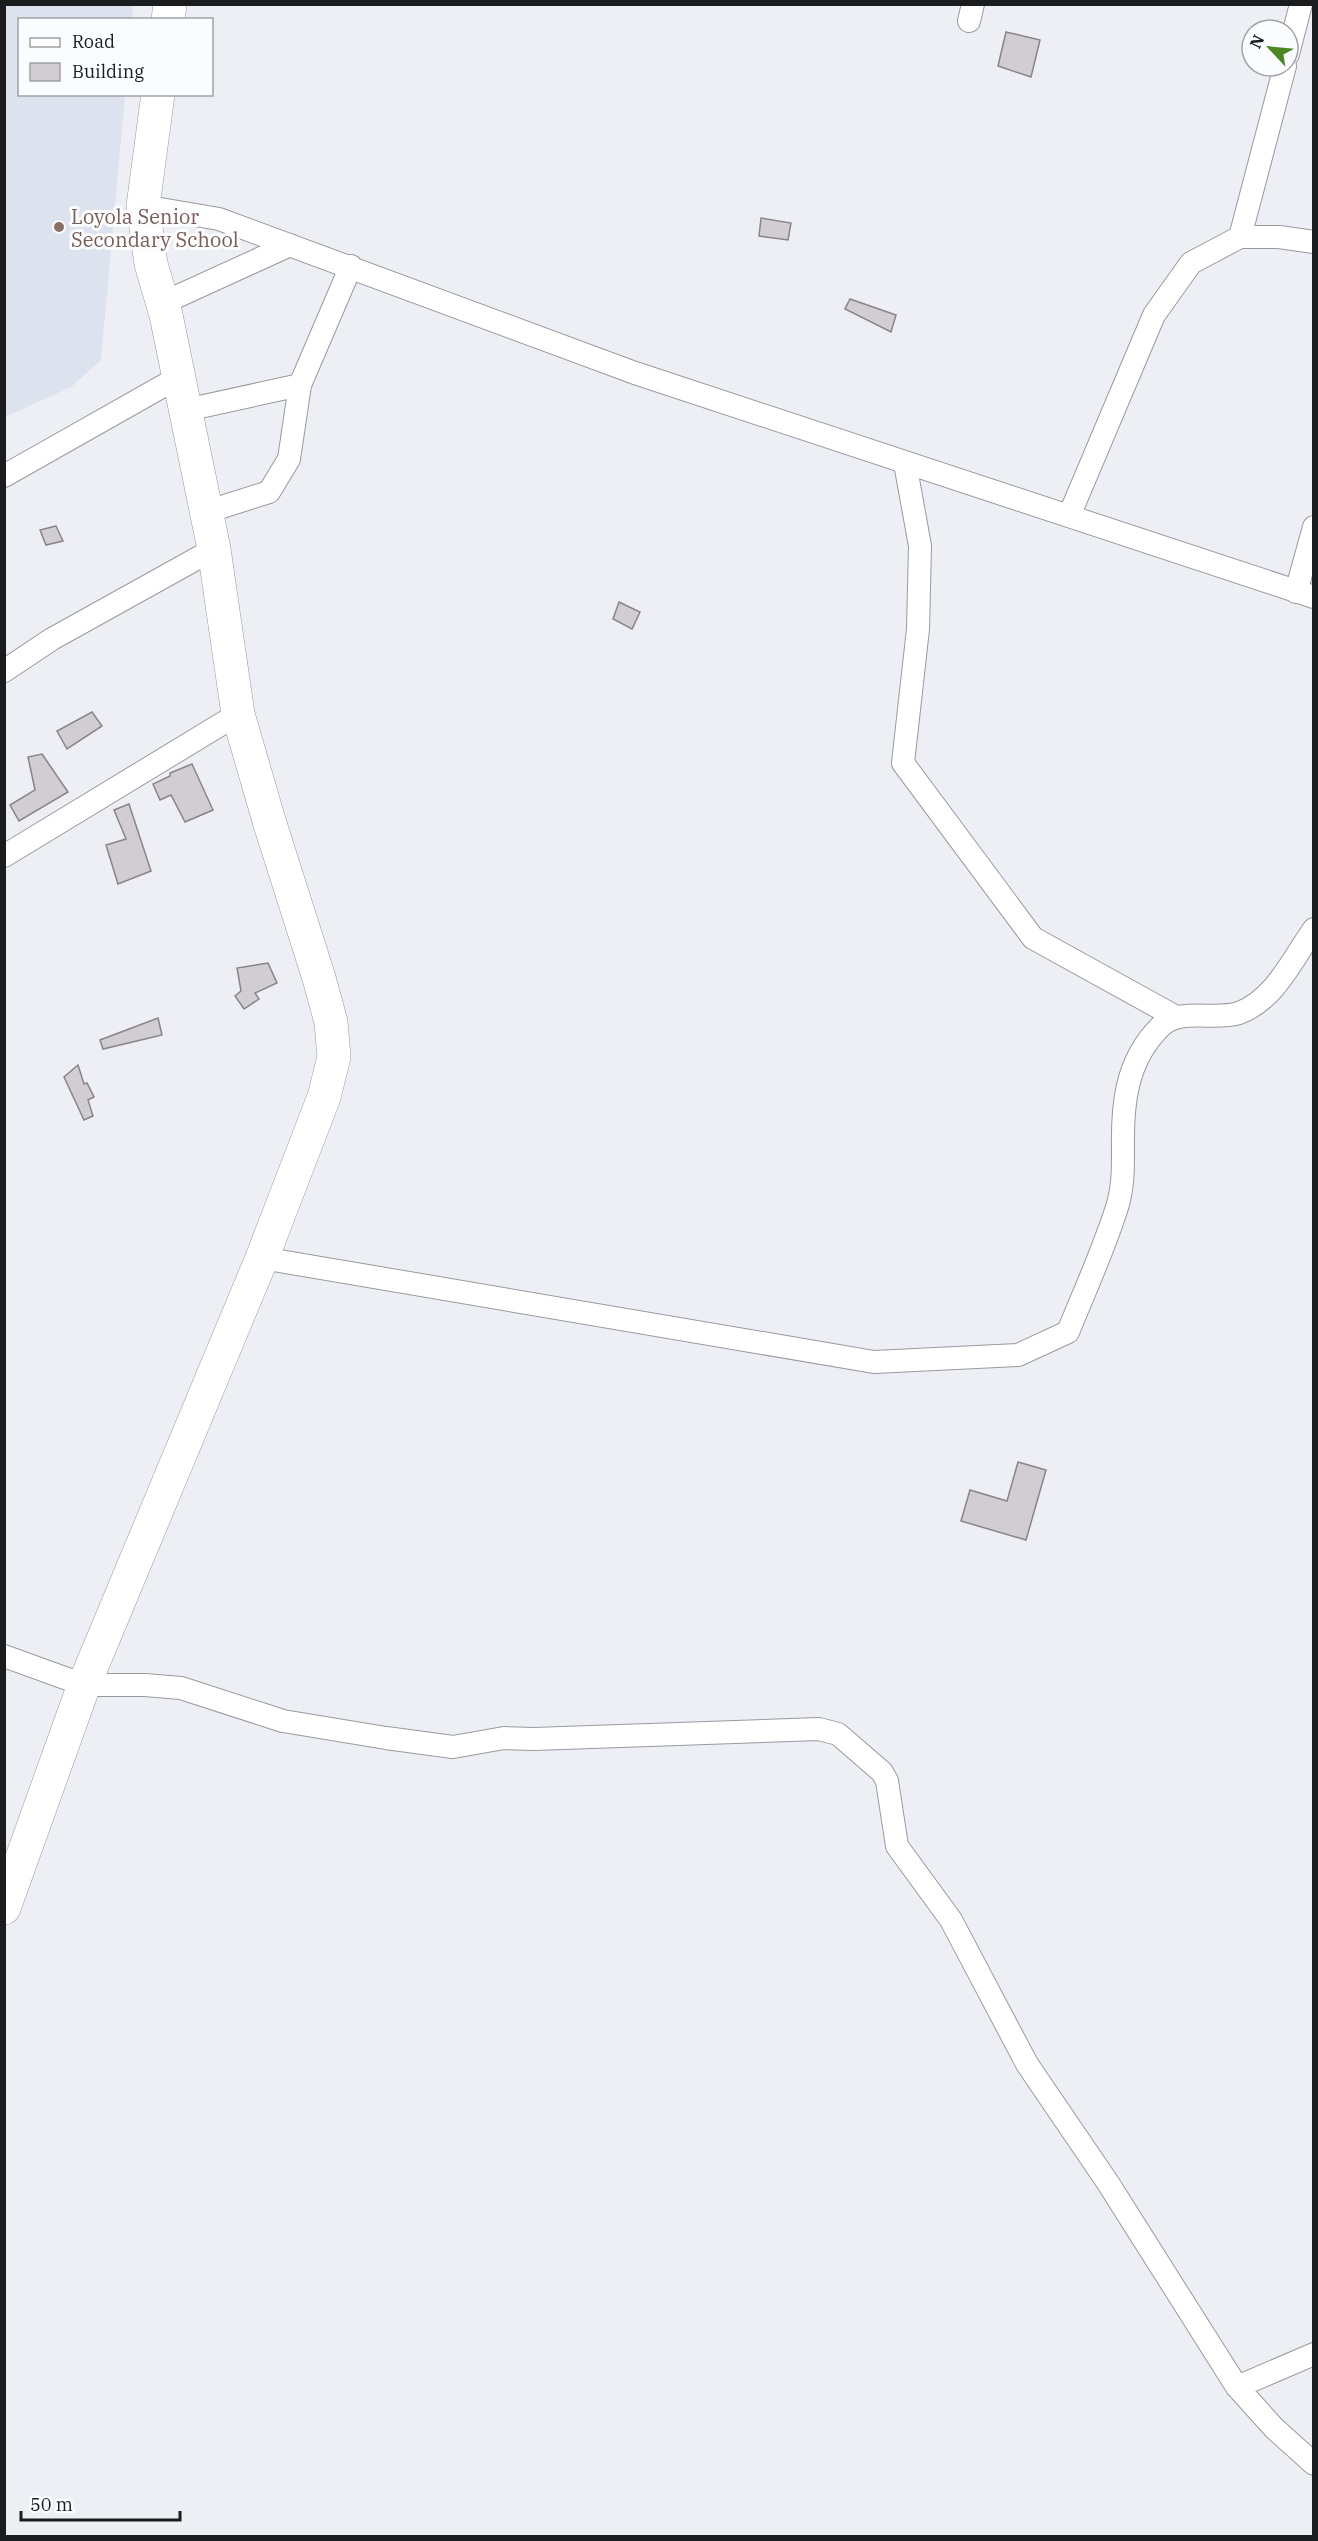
<svg xmlns="http://www.w3.org/2000/svg" width="1318" height="2541" font-family="'IBM Plex Serif',serif">
	<style>
		.built { fill: #dde2ef }
		.building { fill: #d1cdd3; stroke: #87848a; stroke-width: 1.5 }
		.lines { fill: none; stroke-linecap: round; stroke-linejoin: round }
		.minor-casing { stroke: #989a9f; stroke-width: 24 }
		.secondary-casing { stroke: #989a9f; stroke-width: 34 }
		.minor { stroke: #fff; stroke-width: 22 }
		.secondary { stroke: #fff; stroke-width: 33 }
		.education-dot { fill: #8d6e63; stroke: #fbfcff; stroke-width: 2 }
		.labels { text-anchor: middle; dominant-baseline: central; stroke-width: 6; stroke-linejoin: round; paint-order: stroke }
		.education-label { font-size: 20px; fill: #785e54; stroke: #fbfcff; text-anchor: start }
	</style>
	<rect width="100%" height="100%" fill="#edeff5"/>
	<!-- built -->
	<path class="built" d="M4 5H133L132 19 20 20V94L125 95 101 360 71 387 5 417Z"/>
	<!-- building -->
	<path class="building" d="M1006 32 1040 40 1031 77 998 66Z
		M761 218 791 223 788 240 759 236Z
		M850 299 896 315 891 332 845 309Z
		M56 526 63 541 46 545 40 530Z
		M619 602 640 612 632 629 613 619Z
		M92 712 102 726 67 749 57 731Z
		M42 754 68 792 19 821 10 805 35 790 28 757Z
		M192 764 213 810 185 822 171 795 160 800 153 784 170 776V773Z
		M129 804 151 871 118 884 106 845 126 839 114 810Z
		M268 963 277 983 255 993 259 999 244 1009 235 996 241 991 237 968Z
		M158 1018 162 1035 103 1049 100 1040Z
		M78 1065 84 1084 87 1083 94 1097 88 1100 93 1116 84 1120 64 1077Z
		M1018 1462 1046 1470 1026 1540 961 1521 970 1490 1007 1501Z"/>
	<g class="lines">
		<!-- minor casing -->
		<g class="minor-casing">
			<path id="minor" d="M969 21 973 4
				M1288 54 1301 4
				M143 206 219 219 635 373 1314 597
				M1240 237 1285 66
				M163 303 290 245
				M186 410 300 385
				M905 463 920 546 918 629 903 763 1033 938 1176 1017
				M4 476 179 377
				M206 512 269 492 289 459 300 385 351 266
				M1069 516 1154 315 1191 263 1240 237H1279L1314 242
				M1296 592 1314 527
				M4 671 52 639 214 549
				M4 856 238 714
				M262 1258 874 1362 1018 1355 1068 1332C1085 1290 1105 1247 1118 1204 1123 1186 1123 1168 1123 1150 1122 1104 1126 1061 1160 1027 1179 1007 1214 1021 1239 1013 1275 1000 1293 958 1314 929
				M4 1656 84 1685H145L181 1688 283 1721 386 1738 453 1747 504 1738 534 1739 819 1729 838 1734 882 1772 887 1781 897 1846 951 1920 1027 2064 1108 2183 1237 2387 1274 2428 1314 2464
				M1237 2387 1314 2354"/>
		</g>
		<!-- secondary casing -->
		<g class="secondary-casing">
			<path id="secondary" d="M168 20 170 4
				M4 1908 84 1685 262 1258 324 1097 334 1057 331 1022 319 978 270 824 238 714 214 549 166 315 151 264 143 206 158 94"/>
		</g>
		<!-- minor -->
		<use href="#minor" class="minor"/>
		<!-- secondary -->
		<use href="#secondary" class="secondary"/>
	</g>
	<!-- markers -->
	<circle class="education-dot" cx="59" cy="227" r="6"/>
	<g class="labels">
		<!-- education labels -->
		<g class="education-label">
			<text x="71" y="216">Loyola Senior<tspan x="71" dy="23">Secondary School</tspan></text>
		</g>
	</g>
	<!-- border -->
	<rect width="1318" height="2541" fill="none" stroke="#1b1c1e" stroke-width="12"/>
	<!-- legend -->
	<rect x="18" y="18" width="195" height="78" fill="#fbfcff" stroke="#a1a2a5" stroke-width="1.5"/>
	<rect x="30" y="38" width="30" height="9" fill="#ffffff" stroke="#a1a2a5" stroke-width="1.5"/>
	<text x="72" y="48" font-size="18" fill="#1b1c1e">Road</text>
	<rect x="30" y="63" width="30" height="18" fill="#d1cdd3" stroke="#a1a2a5" stroke-width="1.5"/>
	<text x="72" y="78" font-size="18" fill="#1b1c1e">Building</text>
	<!-- north arrow -->
	<g transform="translate(1270 48) rotate(296)"><circle r="28" fill="#fbfcff" stroke="#a1a2a5" stroke-width="1.5"/>
	<path d="M0-4.5L10 22L0 15L-10 22Z" fill="#4d8724"/>
	<text y="-9" font-size="16" font-weight="bold" text-anchor="middle" fill="#1b1c1e">N</text>
	</g>
	<!-- scale -->
	<path d="M21 2511v9h159v-9" fill="none" stroke="#1b1c1e" stroke-width="3"/>
	<text x="30" y="2511" font-size="18" fill="#1b1c1e" stroke="#fbfcff" stroke-width="4.5" paint-order="stroke">50 m</text>
</svg>
